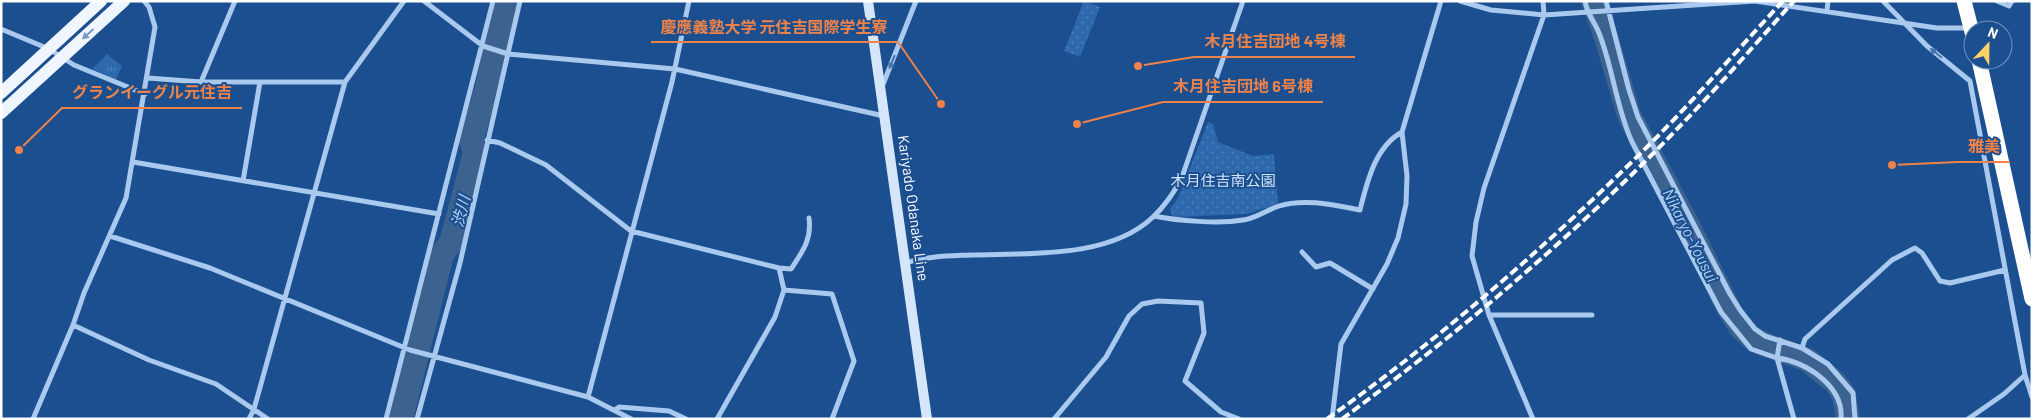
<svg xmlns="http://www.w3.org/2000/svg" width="2033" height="420" font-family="Barlow,'Noto Sans JP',sans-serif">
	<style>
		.grass { fill: url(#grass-tufts) }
		.park { fill: url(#park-dots) }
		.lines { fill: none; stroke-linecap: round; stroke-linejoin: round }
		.river { stroke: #3c6290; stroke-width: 24 }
		.street { stroke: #a9c9ee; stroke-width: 5 }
		.secondary { stroke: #d6e6fa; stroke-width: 10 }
		.primary { stroke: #f0f6ff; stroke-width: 12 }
		.highway { stroke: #fff; stroke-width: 15 }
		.rail { stroke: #fff; stroke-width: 4; stroke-dasharray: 9 4; stroke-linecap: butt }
		.oneway { fill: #7b9ac1 }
		.oneway2 { fill: #4674ac }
		.labels { text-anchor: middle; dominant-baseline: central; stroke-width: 4; stroke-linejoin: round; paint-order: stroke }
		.park-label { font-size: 15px; fill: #cfe3fa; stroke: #1b4f8f }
		.street-label { font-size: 15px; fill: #fff; stroke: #1b4f8f }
		.water-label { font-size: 16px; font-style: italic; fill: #b5d3f5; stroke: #1b4f8f }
		.leader { fill: none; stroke: #ee8249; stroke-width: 2 }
		.callout-dot { fill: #ee8249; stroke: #1b4f8f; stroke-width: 2 }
		.callout-label { font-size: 16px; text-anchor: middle; font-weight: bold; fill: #ee8249; stroke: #1b4f8f; stroke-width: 4; stroke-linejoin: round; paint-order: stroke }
	</style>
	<defs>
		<pattern id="grass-tufts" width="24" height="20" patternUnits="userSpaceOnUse" patternTransform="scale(1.25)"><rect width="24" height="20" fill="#2e69ad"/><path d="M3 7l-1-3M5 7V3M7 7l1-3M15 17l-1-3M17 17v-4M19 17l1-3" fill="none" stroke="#4d80b9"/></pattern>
		<pattern id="park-dots" width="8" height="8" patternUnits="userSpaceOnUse" patternTransform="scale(1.25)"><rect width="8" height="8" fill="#2e69ad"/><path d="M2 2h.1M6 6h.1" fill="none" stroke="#4d80b9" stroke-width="1.8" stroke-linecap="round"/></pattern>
	</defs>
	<rect width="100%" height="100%" fill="#1b4f8f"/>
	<!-- grass -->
	<path class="grass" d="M107 54 122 66 116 80 92 69Z"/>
	<!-- park -->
	<path class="park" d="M1084 1 1100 7 1080 57 1064 51Z
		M1208 122 1213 124 1218 142 1253 156 1274 154 1278 204 1247 214 1173 217 1170 209 1178 198Z"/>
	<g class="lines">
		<!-- river -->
		<path class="river" d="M1593 1 1606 37 1629 115 1690 229 1730 311 1741 328 1752 338 1766 345 1806 359 1836 383 1844 395 1848 419
			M401 419 442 254 451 243 475 152 471 141 486 91 505 1"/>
		<!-- street -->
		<path class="street" d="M424 1 483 46 508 54 675 69 884 116
			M1460 1 1491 10 1544 15 1755 1 1937 28H1968
			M1585 1C1587 14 1594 21 1599 33 1613 68 1616 107 1632 142L1721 312 1751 349 1777 358 1794 419
			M1606 1 1629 90 1638 117 1730 294 1740 310 1755 329 1765 336 1802 348 1828 364 1853 393 1855 419
			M1883 1 1927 46 1970 81 2025 375 2032 397
			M1997 1 2009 6 2012 1
			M1827 11 1828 1
			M1 29 49 49 74 65 145 94
			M148 78 201 82H345
			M201 82 235 1
			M882 87 916 1
			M487 140 500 143 546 165 631 231 779 268 791 269C802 252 812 240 809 218
			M133 162 439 214
			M243 181 260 82
			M1154 216C1178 221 1219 224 1243 220 1255 219 1267 210 1279 206 1304 198 1334 205 1360 210 1367 182 1375 147 1402 132
			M110 236 210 268 410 350 588 397 631 419
			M1302 252 1316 267 1330 263 1373 289
			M906 263C926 256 950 256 971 255 1028 253 1109 259 1153 217 1165 206 1173 193 1181 180L1243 1
			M784 290 832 294 854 361 832 419
			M1489 315H1592
			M73 325 149 360 216 384 268 419
			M1780 340 1777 358C1805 361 1844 386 1841 419
			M1802 348 1805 339 1892 260 1915 248 1922 253 1940 281 1950 283 2005 270
			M588 397 672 82 689 1
			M615 410 619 407 669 411 686 419
			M33 419 73 325 84 293 126 198 155 27 149 7 144 1
			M249 419 254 409 345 82 404 1
			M386 419 493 1
			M417 419 460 263 520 1
			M717 419 775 317 784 290 779 268
			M1054 419 1106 357 1129 316 1142 304 1158 301 1201 303 1204 333 1185 381 1221 412 1239 419
			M1332 419 1341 344 1387 264 1398 238 1406 204 1407 176 1402 132 1441 1
			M1533 419 1489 315 1472 256 1476 222 1484 188 1544 15 1543 1
			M1968 419 2004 394 2025 375"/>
		<!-- secondary -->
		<path class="secondary" d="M868 1 927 419"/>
		<!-- primary -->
		<path class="primary" d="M1 93 101 1
			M1 113 124 1"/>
		<!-- highway -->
		<path class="highway" d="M1964 1 1973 36
			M1979 60 2032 299"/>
		<!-- rail -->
		<path class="rail" d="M1327 419C1445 335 1555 239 1657 137 1700 93 1741 46 1783 1
			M1342 419C1463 330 1578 232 1682 124 1721 84 1757 42 1794 1"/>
	</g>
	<!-- one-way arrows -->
	<defs><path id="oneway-solid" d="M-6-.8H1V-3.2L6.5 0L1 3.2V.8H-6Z" transform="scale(1.25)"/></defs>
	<use class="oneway" href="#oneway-solid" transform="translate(88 34) rotate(138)"/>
	<g class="oneway2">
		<use href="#oneway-solid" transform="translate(1936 53) rotate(-141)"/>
		<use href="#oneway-solid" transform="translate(892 62) rotate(112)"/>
	</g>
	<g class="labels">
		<!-- park labels -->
		<g class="park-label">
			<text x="1223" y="180">木月住吉南公園</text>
		</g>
		<!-- street labels -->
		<g class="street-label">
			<text transform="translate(914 208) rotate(82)">Kariyado Odanaka Line</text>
		</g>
		<!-- water labels -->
		<g class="water-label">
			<text transform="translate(460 211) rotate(-75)">渋川</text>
			<text transform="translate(1691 235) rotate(63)">Nikaryo-Yousui</text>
		</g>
	</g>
	<!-- callouts -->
	<path class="leader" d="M941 104L898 42H651M1138 66L1194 57H1355M1077 124L1163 102H1323M19 150L62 108H242M1892 165L1958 162H2010"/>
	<g class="callout-dot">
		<circle cx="941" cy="104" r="5"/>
		<circle cx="1138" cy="66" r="5"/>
		<circle cx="1077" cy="124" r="5"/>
		<circle cx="19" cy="150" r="5"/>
		<circle cx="1892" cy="165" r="5"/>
	</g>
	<g class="callout-label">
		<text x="774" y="33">慶應義塾大学 元住吉国際学生寮</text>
		<text x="1275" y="47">木月住吉団地 4号棟</text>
		<text x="1243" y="92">木月住吉団地 6号棟</text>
		<text x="152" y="98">グランイーグル元住吉</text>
		<text x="1984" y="152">雅美</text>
	</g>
	<!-- border -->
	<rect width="2033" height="420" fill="none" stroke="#ffffff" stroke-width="5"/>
	<!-- north arrow -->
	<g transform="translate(1988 45) rotate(22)"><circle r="24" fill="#1b4f8f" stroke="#7695bc"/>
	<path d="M0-4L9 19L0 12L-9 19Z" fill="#ffd166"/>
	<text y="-8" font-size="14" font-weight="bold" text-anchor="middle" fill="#ffffff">N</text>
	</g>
</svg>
